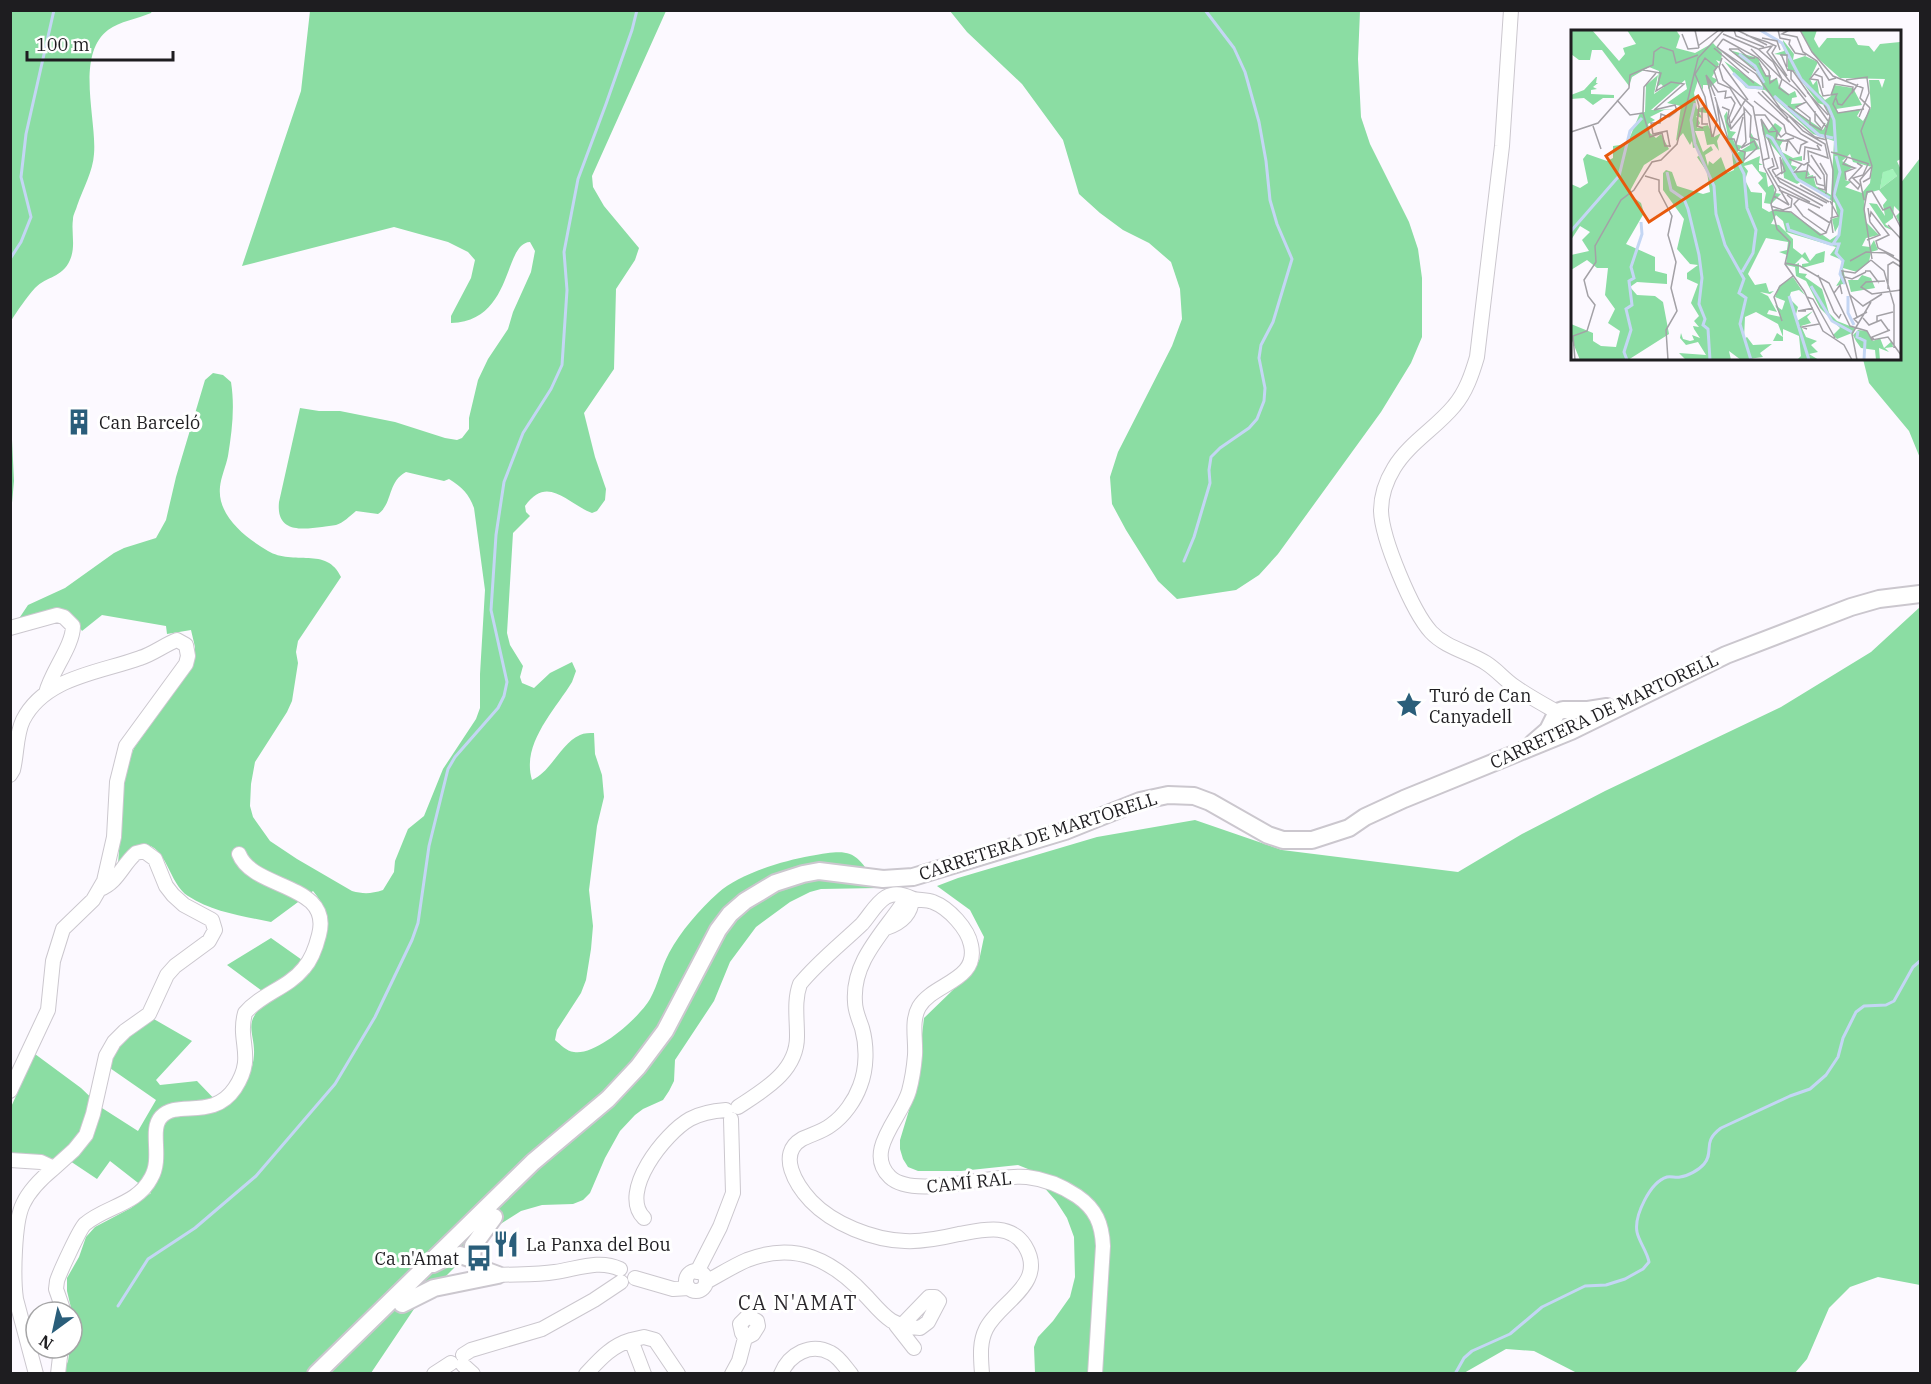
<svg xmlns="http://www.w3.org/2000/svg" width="1931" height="1384" font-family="'IBM Plex Serif',serif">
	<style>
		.forest { fill: #8bdda3 }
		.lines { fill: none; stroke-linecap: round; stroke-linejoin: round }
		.stream { stroke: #c4d6f4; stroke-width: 3 }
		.minor-casing { stroke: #cbc7ce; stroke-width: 16 }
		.major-casing { stroke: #cbc7ce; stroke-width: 20 }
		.minor { stroke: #fff; stroke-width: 14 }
		.major { stroke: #fff; stroke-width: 16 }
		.labels { text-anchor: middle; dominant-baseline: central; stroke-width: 6; stroke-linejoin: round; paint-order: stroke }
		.poi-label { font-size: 18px; fill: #1e1d20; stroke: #fff; text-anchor: start }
		.street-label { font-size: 18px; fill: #1e1d20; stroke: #fff }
		.neighbourhood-label { font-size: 20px; letter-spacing: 1.5px; fill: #2c292e; stroke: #fff }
		.inset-river { fill: none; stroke: #c4d6f4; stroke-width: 3 }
		.inset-road { fill: none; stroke: #a3a1a6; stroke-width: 1.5 }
		.view { fill: #e8590c; fill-opacity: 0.15; stroke: #e8590c; stroke-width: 3 }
		.inset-edge { fill: none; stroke: #1e1d20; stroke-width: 3 }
	</style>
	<rect width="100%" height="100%" fill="#fcf9ff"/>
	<!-- forest -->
	<path class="forest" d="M11 10 152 11 151 13C137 19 120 21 108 30 75 55 97 120 94 154 93 171 83 189 77 206 76 210 73 215 73 219 71 233 76 246 70 260 62 278 47 276 35 288 27 297 17 311 11 321Z
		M310 11H666L592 176 593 187 604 206 639 248 635 260 616 289 614 369 584 413 595 457 606 489 605 500 597 511 592 513C567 504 548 474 525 506L526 512 530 516 513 533 507 633 510 645 523 666 520 677 522 683 534 688 550 673 572 662 576 671 572 682C555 710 521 744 532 780 551 772 561 743 580 735 584 733 590 733 594 733L595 754 602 775 604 797 597 826 589 890 593 926 591 949 586 980 581 993 557 1030 555 1040C561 1045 566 1051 574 1052 596 1056 639 1018 650 999 658 985 661 968 669 953 681 931 699 910 718 893 739 874 782 861 810 856 853 848 855 850 879 888L821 889 810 892 790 902 756 927 730 962 714 1001 675 1060 674 1081 669 1091 663 1100 643 1109 635 1115 620 1131 605 1158 590 1193 583 1200 573 1204 542 1205 521 1211 494 1228 416 1306 371 1373H63L68 1361 70 1348H72V1312L67 1291V1278L79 1257 86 1237 95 1227 131 1208 151 1193 110 1161 97 1179 70 1161 11 1165V1107L35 1054 81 1088 102 1108 138 1131 156 1100 107 1066 122 1041 136 1032 152 1018 192 1041 156 1080 160 1085 197 1081 222 1107C233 1096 246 1085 251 1070 263 1034 233 1024 273 999L227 965 271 938 312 967C328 939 336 918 313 891L271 922C243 916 212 912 188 896 168 883 166 841 141 845 129 847 124 854 118 864 122 826 118 783 134 748L193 666 195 647 191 630 167 634 166 626 102 615 82 631 70 613 62 610 18 620 28 605 65 588 114 553 124 548 156 538 166 520 176 477 205 380 213 373 223 375 231 382C235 407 232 431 228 456 226 466 221 477 220 487 217 516 246 538 268 551 293 566 327 546 341 577L298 641 296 652 298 663 292 701 287 712 255 762 251 784 250 806 253 817 270 841 297 859 352 891C363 894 371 894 383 890L394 872 395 861 408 829 424 816 443 769 476 719 480 708V674L485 590 474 508C469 494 462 487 449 479L444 481 406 472C387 482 393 504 378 514L356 511C350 516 343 523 336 525 332 526 326 526 322 527 300 530 276 532 279 502L300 408 319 411H340L395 422 445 438 457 440 462 438 469 429V418L478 380 488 359 508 329 513 312 531 272 535 251 530 242C503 243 514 321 451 323V316L471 278 475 260 468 252 448 242 394 227 242 266 301 91Z
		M950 11H1360L1358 59 1361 117 1370 144 1409 222 1418 249 1422 278V337L1411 363 1381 412 1278 554 1259 575 1236 590 1177 599 1158 581 1126 530 1112 504 1110 477 1118 452 1172 346 1182 319 1180 289 1171 262 1149 243 1123 230 1100 213 1079 194 1063 140 1022 84 967 32Z
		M1920 158V458L1909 431 1869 383 1863 359 1900 358V184Z
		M11 419 14 481 11 514H10Z
		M1920 607V1285L1878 1277 1850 1287 1829 1308 1807 1359 1795 1373H1577L1534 1351 1506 1349 1464 1373H1035L1034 1347 1038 1337 1053 1321 1070 1297 1075 1277 1074 1237 1067 1218 1056 1201 1028 1169 1018 1165 961 1171H918L908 1167 903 1159 900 1149V1140L916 1087 924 1018 956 987 979 961 984 937 970 910 937 886 958 878 1097 837 1195 820 1282 850 1458 872 1522 834 1605 791 1781 707 1871 652Z"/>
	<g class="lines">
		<!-- stream -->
		<path class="stream" d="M10 259 21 242 31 217 21 177 26 134 54 10
			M1184 561 1194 537 1210 483 1209 470 1211 457 1220 448 1249 428 1257 419 1264 401 1265 388 1259 358 1261 345 1273 322 1292 259 1277 224 1270 200 1266 161 1259 122 1245 72 1234 48 1205 10
			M118 1306 148 1259 195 1228 256 1176 335 1084 375 1017 412 940 418 923 429 846 448 769 455 757 498 708 504 696 507 682 491 610 496 535 504 482 523 433 551 389 562 365 567 290 564 252 578 179 606 104 632 30 637 10
			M1455 1374 1464 1358 1472 1351 1510 1334 1542 1307 1585 1286 1606 1285 1625 1279 1643 1269 1649 1262C1647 1251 1639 1242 1637 1232 1634 1216 1650 1182 1667 1177 1671 1176 1676 1178 1680 1177 1688 1176 1699 1170 1704 1164 1715 1151 1701 1143 1721 1128L1790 1096 1810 1089 1826 1075 1838 1057 1843 1038 1856 1012 1864 1006 1886 1005 1894 1001 1913 967 1920 961"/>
		<!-- minor casing -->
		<g class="minor-casing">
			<path id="minor" d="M1511 10 1502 146 1477 357C1472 374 1466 392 1454 406 1436 428 1409 443 1394 468 1386 481 1381 496 1381 511 1382 539 1412 611 1431 632 1446 648 1469 652 1486 663 1497 670 1504 679 1514 686 1528 696 1543 704 1557 712
				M10 628 57 615 64 617 73 626C73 646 51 672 46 693
				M10 775 13 770C17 754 16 734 23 720 45 677 99 673 140 658 153 654 164 645 177 640L186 645 188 656 186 664 126 746 117 782 114 837 104 881 93 900 63 929 53 961 48 1010 10 1091
				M901 906C881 935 852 963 855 1002 855 1011 859 1019 862 1028 867 1046 867 1068 860 1086 855 1100 844 1116 831 1125 822 1132 812 1134 802 1139 776 1154 797 1186 811 1201 833 1224 873 1240 905 1241 923 1242 942 1238 959 1234 982 1230 1010 1222 1025 1246 1048 1284 999 1302 986 1329 979 1343 981 1358 982 1374
				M886 928C901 923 911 915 912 899
				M738 1107C764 1090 798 1071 797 1035 797 1018 794 1000 800 984 818 962 841 944 862 924 870 915 876 903 886 897 895 892 903 894 911 898 917 901 926 899 933 902 949 908 968 929 971 945 979 981 933 983 919 1007 911 1021 916 1039 915 1055 914 1067 912 1080 909 1091 902 1117 863 1151 890 1177 914 1200 992 1173 1027 1177 1045 1179 1062 1186 1077 1196 1096 1209 1102 1224 1103 1246L1095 1374
				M10 1160 41 1162 54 1168 74 1150 86 1135 93 1114 106 1056 114 1042 125 1031 149 1014 167 975 175 966 209 941 215 930 212 920 184 905 173 895 166 886 155 859 144 851 136 853C122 865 118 882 100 889
				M644 1218C618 1192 665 1133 690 1119 701 1113 713 1111 726 1110
				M686 1281a10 10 0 1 1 20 0a10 10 0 1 1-20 0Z
				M697 1272 720 1227 733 1193 731 1119
				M498 1275C517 1274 537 1275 555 1272 577 1269 599 1259 620 1269
				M635 1278 673 1289 689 1288
				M706 1282C719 1275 733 1266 747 1260 796 1241 833 1260 867 1297 886 1318 891 1326 920 1328L928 1322 939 1301 935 1297H929L901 1326
				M64 1312 56 1289 57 1281C59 1274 80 1228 85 1224 106 1206 137 1205 151 1178 163 1158 149 1130 161 1117 177 1099 213 1121 235 1088 256 1056 237 1043 245 1013 261 994 288 988 304 968 312 959 316 947 319 935 333 883 253 890 239 854
				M896 1325 914 1348
				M631 1340 644 1337 655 1340 678 1374
				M463 1355 471 1350 542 1329 594 1300 621 1282
				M463 1365 473 1374
				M36 1374 16 1299C13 1278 14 1222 23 1204 29 1191 43 1177 54 1168
				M58 1374 61 1348
				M434 1374 451 1363
				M586 1374C600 1359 611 1346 631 1340L644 1374
				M732 1374 739 1361 745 1338 753 1334 758 1326 757 1321 748 1316 740 1324 742 1333 745 1338
				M781 1374C789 1354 811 1342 831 1353 839 1357 845 1367 851 1374"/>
		</g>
		<!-- major casing -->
		<g class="major-casing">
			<path id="major" d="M1533 743 1548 730 1557 712 1563 710H1588L1607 707
				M472 1259 473 1246 494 1217
				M433 1264 445 1258 460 1255 472 1259 482 1269 498 1275
				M402 1304 434 1288 498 1275
				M316 1374 533 1162 608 1099 638 1067 665 1031 718 930 730 914 745 901 775 883 803 874 819 871 883 879 913 877 1065 831 1140 801 1168 795 1194 796 1210 802 1268 835 1283 840H1312L1349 828 1365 817 1404 799 1571 731 1726 655 1851 607 1879 599 1920 594"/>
		</g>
		<!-- minor -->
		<use href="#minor" class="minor"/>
		<!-- major -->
		<use href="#major" class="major"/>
	</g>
	<!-- icons -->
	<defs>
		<g id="building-bare" transform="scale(2.07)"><path d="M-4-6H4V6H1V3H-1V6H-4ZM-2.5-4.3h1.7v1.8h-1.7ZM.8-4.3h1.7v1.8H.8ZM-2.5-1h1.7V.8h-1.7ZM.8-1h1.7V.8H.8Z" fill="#2a5e7a" stroke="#fff" stroke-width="2.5" paint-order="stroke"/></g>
		<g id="sight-bare" transform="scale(2.07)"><path d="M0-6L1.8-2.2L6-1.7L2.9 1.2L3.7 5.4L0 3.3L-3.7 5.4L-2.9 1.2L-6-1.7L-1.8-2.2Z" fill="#2a5e7a" stroke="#fff" stroke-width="2.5" paint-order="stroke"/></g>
		<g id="restaurant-bare" transform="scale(2.07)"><path d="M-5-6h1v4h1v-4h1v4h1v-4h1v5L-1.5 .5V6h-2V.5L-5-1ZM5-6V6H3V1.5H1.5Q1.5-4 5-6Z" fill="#2a5e7a" stroke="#fff" stroke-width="2.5" paint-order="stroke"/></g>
		<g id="bus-bare" transform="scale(2.07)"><path d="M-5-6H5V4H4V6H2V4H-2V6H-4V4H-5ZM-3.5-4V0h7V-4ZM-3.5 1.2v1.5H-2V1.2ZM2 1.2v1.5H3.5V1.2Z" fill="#2a5e7a" stroke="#fff" stroke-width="2.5" paint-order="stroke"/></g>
	</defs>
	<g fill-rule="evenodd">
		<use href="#building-bare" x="79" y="422"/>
		<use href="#sight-bare" x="1409" y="705"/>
		<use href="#restaurant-bare" x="506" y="1244"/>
		<use href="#bus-bare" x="479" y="1258"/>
	</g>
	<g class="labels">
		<!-- poi labels -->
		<g class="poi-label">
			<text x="99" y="422">Can Barceló</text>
			<text x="1429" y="695">Turó de Can<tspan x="1429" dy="21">Canyadell</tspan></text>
			<text x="526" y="1244">La Panxa del Bou</text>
			<text x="459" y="1258" text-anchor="end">Ca n'Amat</text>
		</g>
		<!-- street labels -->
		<g class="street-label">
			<text transform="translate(1604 711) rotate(-25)">CARRETERA DE MARTORELL</text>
			<text transform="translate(1038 836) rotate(-18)">CARRETERA DE MARTORELL</text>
			<text transform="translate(969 1182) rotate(-6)">CAMÍ RAL</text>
		</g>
		<!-- neighbourhood labels -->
		<g class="neighbourhood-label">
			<text x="798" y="1302">CA N'AMAT</text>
		</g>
	</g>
	<!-- overview -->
	<g transform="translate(1571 30)">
		<rect width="330" height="330" fill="#fcf9ff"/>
		<path d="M323 139 326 146 309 159 312 141Z" fill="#a2f3b9"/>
		<path d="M0 0H21L48 31 54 24 52 18 65 14 56 0H105L109 6 105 18 124 23 142 13 151 23 150 32 145 30 148 34 141 47 147 50 137 59V55H132V60L127 50 123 63 126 79 135 76 136 83 128 82 131 88 125 86 129 93 126 98 137 95 143 107 150 103 146 111 148 121 143 114 136 115 133 101H124L132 122 140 116 142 120 134 125 137 136 138 131 142 134 150 127 156 143 163 140 160 116 154 108 157 106 153 86 156 81 159 101 165 102 161 107 164 114 171 116 166 123 179 115V101L189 119 175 122 173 133 189 126 188 133 192 135H188V141L195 143 197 157 202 154 204 163 210 164 200 174 193 173 195 163 187 153 192 148 181 134 173 136 177 141 174 150 180 162 191 163V178L198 182 205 179 219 182 259 210 268 204V195L264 202 261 189 267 187 264 173 231 151 226 154 213 148 211 128 192 104 190 90 197 101 204 93 211 98 205 110 213 109 209 116 211 122 222 128 231 126V131L221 130 220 135 226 137 223 141H237L239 145 234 147 242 145 245 156 260 165 263 111 242 104 194 60 175 58 153 31 192 57 184 39 158 20 187 28 194 45 200 47 198 51 206 48 208 56 218 64 224 61 226 67 221 68 220 74 232 73 223 80 252 100 260 86 253 75 247 73 223 41 217 40V26L203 24 213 21 212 10 223 24 222 30 234 26 247 32 239 49 242 55 246 50 248 63 254 70 260 66 263 55 282 58 291 75 265 79 267 83 290 79 286 86 292 91 300 78 298 50H308L311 58 314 49 269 48 243 25 229 0H246L243 9 248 18 256 8H283L287 15 298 16 303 22 309 14 329 12 330 129 326 131 330 140V197L325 186 329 182 323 176 322 188 314 194 323 201 314 197 298 173 306 174 314 186 312 175 316 170 308 160 297 163 293 172 295 192 308 205 295 208 291 216 299 217 303 210 307 220 300 222 298 232 286 242 272 238 275 253 265 256 269 250 271 230 259 225 265 217 215 202 212 191 205 185 200 194 208 195 222 209V218L231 225 234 222 239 231 245 224 254 221 253 232 231 238V234L238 233 231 227 223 235 228 233V243L236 244 234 247 251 259 258 283 266 291 284 298 281 303 266 309 262 305 269 298 249 278 235 251 225 246 224 237 215 235 216 225 208 222 216 220 217 212 195 208 177 244 184 255 195 253 198 262 203 261 199 264 189 262 197 266 206 282 198 280 196 284 210 287 204 275 211 280 214 271 204 267 208 256 222 247 234 265 228 260 220 262 218 268 227 277 224 288 226 291 242 281 236 287 240 293 230 296 235 307 246 311 240 315 247 322 238 324 248 330H226L230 326 228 306 212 299V311H202L206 303 212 307 207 294 185 282 174 287 173 309 176 307 182 315 201 314 189 323 192 327 170 330 158 321 160 330H115L108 323 135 325 127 312 115 315 109 308 110 303 112 309 119 311 123 310 121 305 129 308 123 299 122 296 128 297 123 291 128 286 120 273 127 254 116 249V243L127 235 119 234 106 219 113 189 92 160V143L95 140 101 142 106 156 132 164 139 162 136 142 126 127 129 125 126 117 122 118 121 111 119 115 112 103 105 111 110 76 96 73 116 59 114 50 80 80 105 79 93 80 79 87 84 90 77 94 79 103 85 108 90 104 98 119 73 135 60 159 59 165 70 173 73 183 55 214 84 227V241L96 244V254L66 252 59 257 66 265 84 266 92 272 98 304 57 330H9L0 308V294L22 303V311L30 316 45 317 49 301 37 293 44 279 34 265 37 238H26L16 230 0 240V225L18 221 11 210 19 202 9 196 0 210V154L9 158 17 153 12 129 16 124 36 131 42 128V116L56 114 69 83 74 82 75 55 87 45 83 64 93 57 90 54 86 57 88 41 78 37 61 47 58 56 31 20H21L19 30H8L0 24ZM279 124 282 132 301 137 299 153 291 163 274 157 280 152 274 150V142L282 137 271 131ZM322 139 326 146 309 159 312 142ZM25 47H26L25 53H27L22 57 26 59 20 60V64L43 65V68H32L22 75 13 68 0 69V65L13 60ZM291 245 300 248 304 258 280 262 277 250H287ZM287 300 296 301 302 311 309 308 313 318 321 311 322 317 314 318 318 322 308 318 309 330H305L304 320 290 318 285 311 282 305Z" fill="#8bdda3" fill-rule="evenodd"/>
		<path class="inset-river" d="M189 0 211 13 230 49 257 76 263 90 265 122M168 24 184 36 193 53M162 43 177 57 192 58M203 66 248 105 262 108M124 73 120 90 124 114 143 156 145 184 154 215 173 249 168 263 175 268 169 294 180 330M195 105 201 108 226 149 259 168M156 110 173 144 176 178 185 200 182 223 171 242M265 126 269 142 263 165 271 180 268 205 262 214H268L265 223 272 231 269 244 274 254M96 142 100 160 113 169 117 179 128 225 131 248 128 274 134 289 132 295 137 299 139 330M216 193 218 200 262 215M0 201 48 146 59 101 71 88M240 256 261 291 281 302M218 266 238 330M277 266V283L283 295M287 301 286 307 294 311 293 330M56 330 53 322 60 300 55 279 61 275 58 251 63 248 60 237 71 204 70 192"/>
		<path class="inset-road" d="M124 0 128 18M163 0 165 6 193 17M166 0 196 15M207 0 209 8 219 10 218 14 224 23 235 25M218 0 211 4 226 7 232 22 246 31 258 50 265 48M229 0 241 22 262 46 292 58 289 68 299 78 290 101 301 136 299 148 292 152M111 4 117 19 128 18M152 4 187 19 202 32 211 49 226 60 256 98M175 5 196 12M191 8 206 11 209 20M152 9 187 28 198 41 199 53 206 48M152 9 146 17 178 43M196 12 205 16 201 23 216 46M127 16 148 0M143 18 183 53M158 19 185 41M158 19H167L178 28H184M180 19 211 49 208 58 218 65M188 19 201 16 196 22 219 52M150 20 185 44 209 78 244 107 256 110M210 24 217 41M209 25H216V37M151 28 148 37 152 50 182 77 193 137 205 160M188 33 195 46H200M151 34 177 70M147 36 143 41 147 53 159 58 170 76M248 38 239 49 247 50 252 66 266 64 262 74 267 83 293 79M72 40 90 43 85 61 100 52 113 54 83 80M217 40 222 41 257 91M220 40V49L235 67M243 44 251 47 252 58M135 45 147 62 155 61 154 68 160 67 164 73 158 88 160 99M135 45 146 90 142 107M137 49 144 66M275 50 297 47M191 61 217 88M187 62 218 92M236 62 257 85M260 65 264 54 282 57 281 63 287 54M125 66 128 76 126 96 132 98M144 67 157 109H163L167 120 174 122 173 130 186 118 183 111 170 118 175 112 173 78 180 86 179 107 187 110M265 68 267 74 271 75 281 62M46 70 59 85 72 83M183 71 213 95 215 103M235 72 225 77 239 88V94L250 100 254 93M146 74 150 102M135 76 131 79V94H137M217 76 238 91M151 77 158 80 156 92 160 99 174 82M83 80 104 75 106 81M244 81V91L250 98M72 83 79 107 91 103 94 116H100M72 83 73 57 85 43M184 85H194L210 107 215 103M218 86 232 101 254 114 257 128 240 122M288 87 298 63 296 48M215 88 230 104 251 116M160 93 175 69M22 96 30 119M0 102 27 93 58 58 59 45 82 35 83 22 90 17 102 21 105 33 127 25M215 103 236 112 230 115 228 124M141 107 134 67 124 44 134 28 145 37M197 108 207 138 201 140M223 108 212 111H218L228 124M216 113 215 121 217 111M165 114 172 87M99 117 96 101 82 104 80 93H89L90 84 98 87 106 81M260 122 298 134M240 125 253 145 254 160 247 158M201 128 203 136 197 139 218 175 203 166M218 129 233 135 238 132 237 121 240 122M192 130 198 128 190 89 198 102 206 101 205 109 212 111M233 130 234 117 249 120 246 115M249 133 256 145 255 164M286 133 291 136 278 150 287 159 289 155 282 148 292 145 297 134M231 134 224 142 235 141M201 140 209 152 252 176M74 146 88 150V161L101 186 97 205 105 232 100 258 106 281 95 300 97 330M204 146 256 173M205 146 211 142 209 127 214 141 210 144M250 149 237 134 235 148 244 147 246 154 254 156M275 150 274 142 284 138 272 134 276 128M206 155 239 172M229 155 258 172M205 160 200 174 206 199 219 212 214 234 233 261 252 301 273 315 281 330M208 160 249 178M228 169 223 174 232 186 256 203M293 170 289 150 300 137M259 171 267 186 260 188 262 203M200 176 212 180 220 177 221 169 216 165M237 179 259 193M201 180 220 182 249 205 255 203 261 187 262 140 254 105 259 86 253 75M299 187 300 182 318 205 305 211 307 218 323 226M317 195 330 209M296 210 309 205 299 192 297 178M301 229 293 179 296 162 301 161 312 180 319 177 330 198M300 230 313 241 323 275V318M279 231 295 222 315 223 330 232M214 233 229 236 258 253 279 296 296 301 301 310 317 307 330 325M294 241H299L308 253M247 245 263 282 268 288 270 284M274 247 281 249 295 242M314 251 295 252 290 257 301 264 330 260M317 259V235L322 232 330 237M263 263 269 255 271 264M279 265 292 276 311 264M236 267 242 269 264 308M235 281H227L242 278M286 287 271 241 284 243 300 230M292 288 298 295 310 290 318 301M211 291 203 267 209 256 222 246M306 291V286L322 282M287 293 283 289 296 282M236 299 231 297 248 294M303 310 301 307 319 300M4 330 2 306 16 301 24 275 17 266 13 250 25 232 24 216 50 170 63 160 81 132 90 130 106 114 127 28 153 0M286 330 281 304 300 272"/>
		<path class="view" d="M127 66 170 132 78 192 35 126Z"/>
		<rect width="330" height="330" class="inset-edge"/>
	</g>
	<!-- border -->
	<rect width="1931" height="1384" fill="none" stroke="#1e1d20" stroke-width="24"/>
	<!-- north arrow -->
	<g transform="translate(54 1330) rotate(213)"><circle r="28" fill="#ffffff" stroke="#a5a5a6" stroke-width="1.5"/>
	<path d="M0-4.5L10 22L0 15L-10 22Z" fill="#2a5e7a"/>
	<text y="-9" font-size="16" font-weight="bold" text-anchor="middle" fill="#1e1d20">N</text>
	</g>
	<!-- scale -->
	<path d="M27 51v9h146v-9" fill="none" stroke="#1e1d20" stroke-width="3"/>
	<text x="36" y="51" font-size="18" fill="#1e1d20" stroke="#ffffff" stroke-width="4.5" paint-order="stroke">100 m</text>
</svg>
